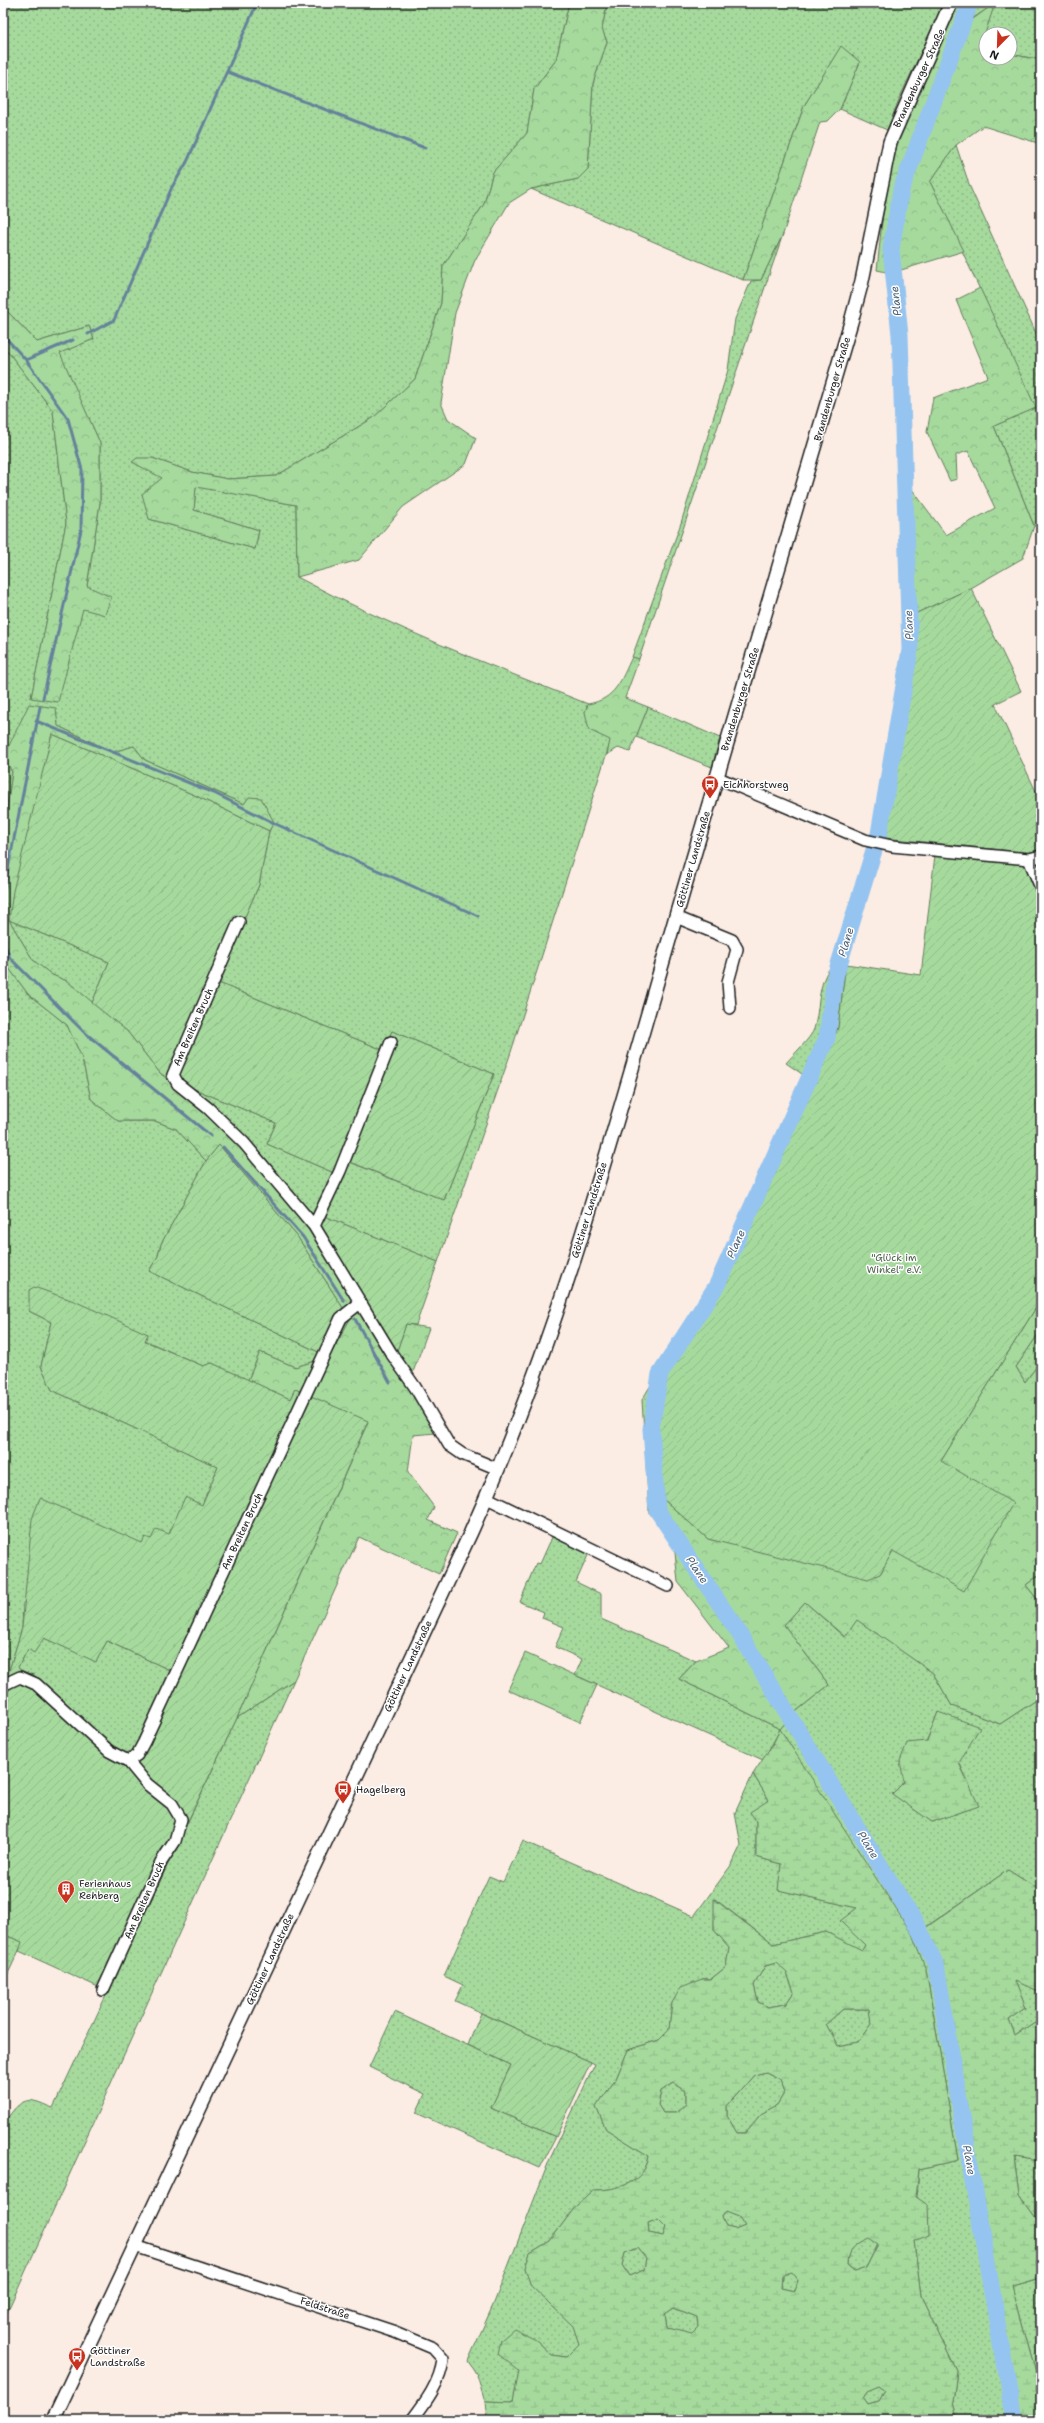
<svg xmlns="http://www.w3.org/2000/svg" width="1044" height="2423" font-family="'Shantell Sans',sans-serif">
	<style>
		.grass { fill: url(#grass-dots); stroke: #617b5c; fill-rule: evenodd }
		.forest { fill: url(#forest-crowns); stroke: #617b5c }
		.wetland { fill: url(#wetland-marsh); stroke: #617b5c; fill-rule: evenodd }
		.garden { fill: url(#garden-furrows); stroke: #617b5c; fill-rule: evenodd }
		.pitch { fill: #a6da9d; stroke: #617b5c }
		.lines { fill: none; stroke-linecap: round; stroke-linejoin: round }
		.stream { stroke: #65819b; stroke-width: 3 }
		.river { stroke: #95c4f0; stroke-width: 17 }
		.minor-casing { stroke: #1c1c1c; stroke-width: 14 }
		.tertiary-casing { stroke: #1c1c1c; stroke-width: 16 }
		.minor { stroke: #fff; stroke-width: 11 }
		.tertiary { stroke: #fff; stroke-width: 13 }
		.labels { text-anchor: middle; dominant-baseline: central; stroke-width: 3; stroke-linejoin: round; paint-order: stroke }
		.street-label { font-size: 10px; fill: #1c1c1c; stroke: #fff }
		.poi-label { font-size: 10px; fill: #1c1c1c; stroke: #fff; text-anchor: start }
		.park-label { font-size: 10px; fill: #4c5e49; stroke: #fff }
		.water-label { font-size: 11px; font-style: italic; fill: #4c5f71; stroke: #fff }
	</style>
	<defs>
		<pattern id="grass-dots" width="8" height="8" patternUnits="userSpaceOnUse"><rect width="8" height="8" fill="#a6da9d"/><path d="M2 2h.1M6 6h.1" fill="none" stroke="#8eba87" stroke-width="1.8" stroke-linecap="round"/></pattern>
		<pattern id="forest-crowns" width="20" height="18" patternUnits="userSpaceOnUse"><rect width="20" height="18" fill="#a6da9d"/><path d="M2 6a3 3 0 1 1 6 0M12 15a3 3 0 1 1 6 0" fill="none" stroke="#8eba87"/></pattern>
		<pattern id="wetland-marsh" width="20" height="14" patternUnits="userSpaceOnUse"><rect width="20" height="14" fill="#a6da9d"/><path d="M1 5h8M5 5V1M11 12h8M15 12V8" fill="none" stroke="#8eba87"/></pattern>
		<pattern id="garden-furrows" width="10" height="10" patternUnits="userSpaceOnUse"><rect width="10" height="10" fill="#a6da9d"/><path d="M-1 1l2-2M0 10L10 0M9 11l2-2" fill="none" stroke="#8eba87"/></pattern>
	</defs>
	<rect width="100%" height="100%" fill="#fcede4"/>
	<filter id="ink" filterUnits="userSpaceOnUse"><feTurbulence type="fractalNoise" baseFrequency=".025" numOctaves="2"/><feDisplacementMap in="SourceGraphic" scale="8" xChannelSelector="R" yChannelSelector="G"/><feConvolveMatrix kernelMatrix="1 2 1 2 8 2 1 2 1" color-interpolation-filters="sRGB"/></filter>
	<g filter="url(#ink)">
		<!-- grass -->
		<path class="grass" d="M3 3H569L556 60 534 89 527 133 493 172 484 204 443 266 441 303 415 379 373 418 276 476 228 479 192 472 152 458 162 478 149 519 255 549 259 530 194 510 196 486 296 505 297 577C391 627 489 665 588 704L585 712 611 740 510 1055 438 1262 324 1216 312 1228 220 1125 166 1077 276 1123 267 1144 341 1176 347 1161 444 1200 494 1074 392 1031 383 1050 216 982 259 885 269 831 274 822 249 797 244 804 145 760 134 746 113 752 58 726 4 756 12 772 3 839V345L53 411 66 523 31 698 87 586 100 503V443L59 353 94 339 89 326 37 342 3 307Z
			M607 3H942L939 14 900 97 887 130 840 109 860 62 841 47 804 106 743 280 531 189 578 179 588 169 593 83 607 42 602 29Z
			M977 3H1041V60L1010 54V34H986V50L980 49 994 4 972 19Z
			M956 145 970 187 1041 344V525L1034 526 994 426 1035 408 930 182Z
			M783 234 639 659 632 657 681 523 728 370 735 319 751 281 761 280Z
			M648 707 720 738 712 767 636 737Z
			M9 920 109 962 92 1003 67 981 52 975 33 960Z
			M3 960 28 994 67 1025 82 1058 91 1099 118 1121H155L176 1129 206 1161 161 1244 158 1256 149 1271 329 1357 295 1367 260 1352 248 1380 212 1363 203 1366 144 1340 148 1334 29 1311 51 1322 41 1366 52 1390 218 1467 202 1505 169 1534 143 1543 23 1603 22 1628 8 1674 3 1677Z
			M835 962 846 964 838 1028 769 1187 715 1302 675 1359 658 1428 662 1498 657 1513H649L642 1400 716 1275 760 1184 805 1076 786 1063C793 1055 811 1038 814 1029 821 1005 816 981 835 962Z
			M1041 1330V1361L1025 1382 1016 1367Z
			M553 1535 589 1553 576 1582 601 1594V1619L696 1661 679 1679 780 1729 794 1713 829 1685 784 1625 805 1602 844 1637 857 1619 933 1673 952 1706 1000 1724 1041 1697V1891L1008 1870 920 1931 935 1965 1012 2420H957L953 2402 957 2371 921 2296 914 2241 919 2169 958 2160 926 1970 780 1730 763 1760 575 1675 582 1659 555 1647 564 1627 542 1618 544 1612 520 1602 536 1563 540 1564ZM938 1712 978 1806 932 1822 893 1794C915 1771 927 1741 938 1712Z
			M44 1638 96 1661 107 1641 172 1671 134 1751 125 1753 115 1750 34 1675 22 1672 18 1667 28 1649Z
			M294 1680 3 2321V2126C9 2115 20 2097 34 2101 40 2102 47 2106 53 2108L237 1718Z
			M753 1774 769 1800 756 1821V1857L781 1864 779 1890 858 1908 865 1945 862 1951 826 1932 773 1944 715 1899 714 1930 729 1947 726 1967 711 1979H702L672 2003 669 2030 659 2040 628 2050 616 2079 596 2107 606 2129 649 2156C644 2184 619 2190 594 2190L575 2207 550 2241 530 2253 525 2268 531 2286 574 2326 579 2344 566 2357 552 2355 536 2340 499 2354 520 2371 513 2402 485 2401 477 2375 468 2361 494 2303 549 2161 595 2064 455 2001 463 1985 444 1976 489 1876 503 1882 523 1841 694 1916 732 1864 741 1845 735 1813Z
			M3 1934 23 1942 3 1984Z
			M777 1963 787 1973 794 1992 786 2004 768 2007 758 2002 754 1985 765 1966Z
			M1014 1980 1041 1992V2024L1035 2023 1015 2036 1009 2020 1026 2008Z
			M843 2009H870L871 2024 858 2042 838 2046 826 2024Z
			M395 2012 511 2065 491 2108 556 2137 540 2168 416 2113 425 2094 369 2067Z
			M766 2072 780 2079 785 2092 777 2105 761 2114 745 2133H737L727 2116V2106L754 2075Z
			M674 2083 686 2091V2104L676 2113H663L658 2105 661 2091Z
			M1015 2157 1041 2161V2224L1020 2195Z
			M727 2211 739 2216 745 2225 735 2229 726 2227 721 2218Z
			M658 2219 666 2227 663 2236 649 2233 648 2223Z
			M869 2237 878 2243 866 2268 855 2272 847 2266C847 2249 856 2244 869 2237Z
			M638 2248 646 2258 644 2270 629 2276 622 2265 625 2253Z
			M791 2271 798 2281 794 2291 781 2288 782 2275Z
			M1037 2278 1041 2290V2375L1037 2377 1012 2285Z
			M674 2308 697 2317 698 2328 692 2335 667 2328 665 2314Z
			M878 2386 885 2391 879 2401 868 2404 863 2397 866 2390Z"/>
		<!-- forest -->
		<path class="forest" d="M569 3H607L602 29 607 42 593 83 588 169 578 179 531 189 509 203 475 260 455 313 441 403 448 419 476 438 466 464 403 507 359 560 297 577 296 505 196 487 194 510 259 530 255 549 149 519 142 494 162 478 132 462 137 458H152L192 472 228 479 276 476 373 418 415 379 441 303 443 266 484 204 493 172 527 133 534 89 556 60Z
			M959 3H977L973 19 995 3 980 49 986 50V58H1010V54L1041 60V144L983 126 956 145 930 182 964 251 891 273 877 270 884 202 899 135Z
			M841 46 860 62 840 109 828 121 820 122 783 234 761 280H743L804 106Z
			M980 288 1036 408 994 426 1034 526 1023 558 971 588 906 618 900 473 946 535 995 508 968 451 956 455 957 479 950 481 927 432 933 398 988 377 956 300Z
			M3 307 37 342 89 326 94 339 60 353 100 443V503L87 586 111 597 105 615 83 609 58 702 31 698 66 523 53 411 3 345Z
			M632 657 639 659 625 698 648 707 630 752 618 748 607 755 610 740 589 730 585 712 588 704C616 699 621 680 632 657Z
			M29 704 56 708 58 726 113 752 134 746 145 760 244 804 249 797 261 798 274 822 269 831 194 795 52 734 9 920 33 960 52 975 67 981 127 1031 160 1073 220 1125 312 1228 396 1354 406 1324 429 1328 408 1386 436 1433 413 1435 408 1472 434 1507 428 1520 457 1533 439 1574 359 1537 294 1680 237 1718 368 1422 295 1389 290 1399 248 1380 260 1352 295 1367 329 1357 350 1319 297 1236 219 1145 206 1161 176 1129 155 1121H118L91 1099 82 1058 67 1025 28 994 3 960V839L12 772 4 756Z
			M1040 1301 1041 1330 1016 1367 1025 1382 1041 1361V1574L1026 1585 1041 1604V1697L1000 1724 952 1706 933 1673 857 1620 845 1637 805 1602 784 1625 829 1685 794 1713 780 1729 679 1679 696 1661 729 1648 678 1582 674 1543 657 1513 662 1498 708 1539 880 1574 941 1461Z
			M525 1653 597 1685 580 1722 508 1690Z"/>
		<!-- wetland -->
		<path class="wetland" d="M938 1712 980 1727 959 1763 979 1806 932 1822 892 1794 904 1782 900 1761 907 1743 927 1741Z
			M780 1729 912 1934 926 1970 958 2160 919 2169 916 2197 928 2205 929 2235 914 2241 921 2296 957 2371 953 2402 957 2420H487L485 2401 513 2402 519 2371 498 2354 501 2340 514 2329 536 2340 552 2355 566 2357 579 2344 573 2326 531 2286 525 2268 530 2253 550 2241 575 2207 594 2190C618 2190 645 2183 649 2156L606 2129 596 2107 616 2079 628 2050 659 2040 669 2030 672 2003 681 1987 702 1979H711L726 1967 729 1947 714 1930V1899L773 1944 826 1932 862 1950 865 1945 840 1921 857 1908 778 1890 781 1864 756 1857V1821L750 1812 769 1800 753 1774 773 1744ZM776 1963 787 1973 794 1992 786 2004 768 2007 758 2002 754 1985 765 1966ZM843 2009H869L871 2024 858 2042 838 2046 826 2024ZM766 2072 780 2079 785 2092 777 2105 761 2114 745 2133H737L727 2116V2106L754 2075ZM674 2083 686 2091V2104L676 2113H663L658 2105 661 2091ZM726 2211 739 2216 745 2225 735 2229 726 2227 721 2218ZM658 2219 666 2227 663 2236 649 2233 648 2223ZM869 2238 878 2244 866 2268 854 2272 847 2266C847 2249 856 2244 869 2238ZM638 2248 646 2258 644 2270 629 2276 622 2265 625 2253ZM791 2272 798 2281 794 2291 781 2288 782 2275ZM674 2308 697 2317 698 2328 692 2334 667 2328 665 2314ZM878 2386 885 2391 879 2401 868 2404 863 2397 866 2391Z
			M1008 1870 1041 1891V1992L1015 1981 1026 2008 1009 2020 1015 2036 1035 2023 1041 2024V2161L1015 2157 1020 2195 1041 2224V2290L1036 2278 1012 2285 1037 2377 1041 2375V2420H1015L937 1965 921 1931Z"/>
		<!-- garden -->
		<path class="garden" d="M971 588 1021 691 995 704 1041 802V850L1032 853 875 837 909 650 906 618Z
			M52 734 194 795 269 831 259 885 216 982 383 1050 392 1031 494 1074 444 1200 348 1161 341 1176 267 1144 276 1123 166 1077 160 1073 127 1031 92 1003 109 962 9 920 13 891Z
			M935 855 1026 863 1041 893V1287L1036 1292 1040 1301 941 1461 1013 1503 964 1591 893 1551 880 1574 868 1579 708 1539 662 1498 658 1428 667 1375 675 1359 715 1302 769 1187 838 1028 846 964 921 975Z
			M219 1145 297 1236 350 1319 329 1357 149 1271 158 1256 161 1244 206 1161Z
			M324 1216 438 1262 416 1325 406 1324 396 1354 319 1229Z
			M34 1287 74 1301 148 1334 145 1341 203 1366 212 1363 290 1399 295 1389 368 1421 237 1718 107 1991 19 1951 22 1942 3 1934V1677L8 1674 22 1628 32 1519 40 1498 142 1543 145 1537 151 1539 156 1529 169 1534 185 1497 202 1505 218 1467 52 1390 41 1366 51 1322 29 1311V1290ZM44 1638 96 1662 107 1641 172 1671 134 1751 125 1753 115 1750 33 1675 22 1672 18 1667 28 1649 34 1653Z
			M481 2013 591 2062 556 2137 491 2108 511 2065 468 2045Z"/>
		<!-- pitch -->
		<path class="pitch" d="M1041 1574V1604L1026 1585Z"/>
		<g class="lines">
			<!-- stream -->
			<path class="stream" d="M228 72 425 148
				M88 334 114 320 172 187 187 162 257 3
				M3 335 26 360 73 340
				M26 360 68 419 82 470 81 530 43 698
				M36 721 214 793 278 825 478 916
				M3 894 40 707
				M3 940 10 958 84 1032 211 1136
				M223 1147 303 1237 344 1301
				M355 1319 390 1382"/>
			<!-- river -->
			<path class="river" d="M970 3 901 190 891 249 900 335 910 650 879 834 835 977 827 1038 717 1285 660 1374 651 1429 657 1510 737 1630 920 1931 936 1965 1014 2420"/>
			<!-- minor casing -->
			<g class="minor-casing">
				<path id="minor" d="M716 777 865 840 892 846 1029 859 1041 856
					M1029 859 1041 888
					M676 917 732 940 737 949 728 982 730 1008
					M239 922 173 1075 178 1084 208 1108 244 1143 314 1226 391 1353 415 1387 449 1445 462 1454 498 1469
					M314 1226 340 1171 391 1042
					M487 1498 668 1586
					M3 1685 20 1677 36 1684 109 1751 128 1761 147 1784 172 1804 181 1819 175 1841 161 1862 103 1990
					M128 1761 137 1755 144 1742 341 1318 360 1303
					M135 2246 395 2332 433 2348 443 2359C441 2382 425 2403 412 2420"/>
			</g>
			<!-- tertiary casing -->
			<g class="tertiary-casing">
				<path id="tertiary" d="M53 2420 471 1532C560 1334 616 1123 676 916 734 718 792 520 851 322L862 281 890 142 951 3"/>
			</g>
			<!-- minor -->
			<use href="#minor" class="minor"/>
			<!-- tertiary -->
			<use href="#tertiary" class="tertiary"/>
		</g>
	</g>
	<!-- icons -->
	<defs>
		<g id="bus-pin" transform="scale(0.9)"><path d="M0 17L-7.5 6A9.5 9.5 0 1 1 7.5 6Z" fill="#c8321e" stroke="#fff"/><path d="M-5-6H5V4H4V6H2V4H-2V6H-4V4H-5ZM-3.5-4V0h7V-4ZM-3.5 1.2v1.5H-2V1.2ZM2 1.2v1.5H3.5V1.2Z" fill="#fff"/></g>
		<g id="building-pin" transform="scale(0.9)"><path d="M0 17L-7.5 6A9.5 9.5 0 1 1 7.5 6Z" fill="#c8321e" stroke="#fff"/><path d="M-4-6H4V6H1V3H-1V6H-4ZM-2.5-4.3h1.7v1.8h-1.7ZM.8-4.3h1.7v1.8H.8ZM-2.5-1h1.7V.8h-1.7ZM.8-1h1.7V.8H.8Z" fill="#fff"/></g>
	</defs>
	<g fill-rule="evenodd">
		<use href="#bus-pin" x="710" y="784"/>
		<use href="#bus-pin" x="343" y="1789"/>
		<use href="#building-pin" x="66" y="1889"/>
		<use href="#bus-pin" x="77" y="2356"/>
	</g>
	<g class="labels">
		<!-- street labels -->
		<g class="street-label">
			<text transform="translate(919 78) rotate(-65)">Brandenburger Straße</text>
			<text transform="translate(832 389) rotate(-74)">Brandenburger Straße</text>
			<text transform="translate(740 699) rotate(-73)">Brandenburger Straße</text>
			<text transform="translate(693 859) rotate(-74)">Göttiner Landstraße</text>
			<text transform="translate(193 1027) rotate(-66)">Am Breiten Bruch</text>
			<text transform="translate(589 1210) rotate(-73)">Göttiner Landstraße</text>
			<text transform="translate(242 1531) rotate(-65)">Am Breiten Bruch</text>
			<text transform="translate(408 1666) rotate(-65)">Göttiner Landstraße</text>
			<text transform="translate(144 1900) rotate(-66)">Am Breiten Bruch</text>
			<text transform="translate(270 1959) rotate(-65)">Göttiner Landstraße</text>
			<text transform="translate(325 2308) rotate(18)">Feldstraße</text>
		</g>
		<!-- poi labels -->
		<g class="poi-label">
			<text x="723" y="784">Eichhorstweg</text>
			<text x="356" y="1789">Hagelberg</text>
			<text x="79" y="1883">Ferienhaus<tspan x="79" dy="12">Rehberg</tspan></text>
			<text x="90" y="2350">Göttiner<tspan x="90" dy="12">Landstraße</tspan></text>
		</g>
		<!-- park labels -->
		<g class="park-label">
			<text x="894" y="1257">"Glück im<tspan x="894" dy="12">Winkel" e.V.</tspan></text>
		</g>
		<!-- water labels -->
		<g class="water-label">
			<text transform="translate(896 301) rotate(-96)">Plane</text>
			<text transform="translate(909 625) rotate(-92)">Plane</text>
			<text transform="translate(846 942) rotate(-73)">Plane</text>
			<text transform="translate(736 1244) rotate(-66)">Plane</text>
			<text transform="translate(697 1570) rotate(56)">Plane</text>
			<text transform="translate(868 1845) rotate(59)">Plane</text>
			<text transform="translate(969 2160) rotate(80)">Plane</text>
		</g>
	</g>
	<!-- margin -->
	<rect width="1044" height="2423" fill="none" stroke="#fff" stroke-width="16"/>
	<rect x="8" y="8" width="1028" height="2407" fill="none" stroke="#1c1c1c" stroke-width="1.5" filter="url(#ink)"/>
	<!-- north arrow -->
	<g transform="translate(998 46) rotate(203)"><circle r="19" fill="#ffffff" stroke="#a4a4a4"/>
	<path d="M0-3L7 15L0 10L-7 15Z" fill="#c8321e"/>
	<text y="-6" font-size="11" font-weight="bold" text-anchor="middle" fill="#1c1c1c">N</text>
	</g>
</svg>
